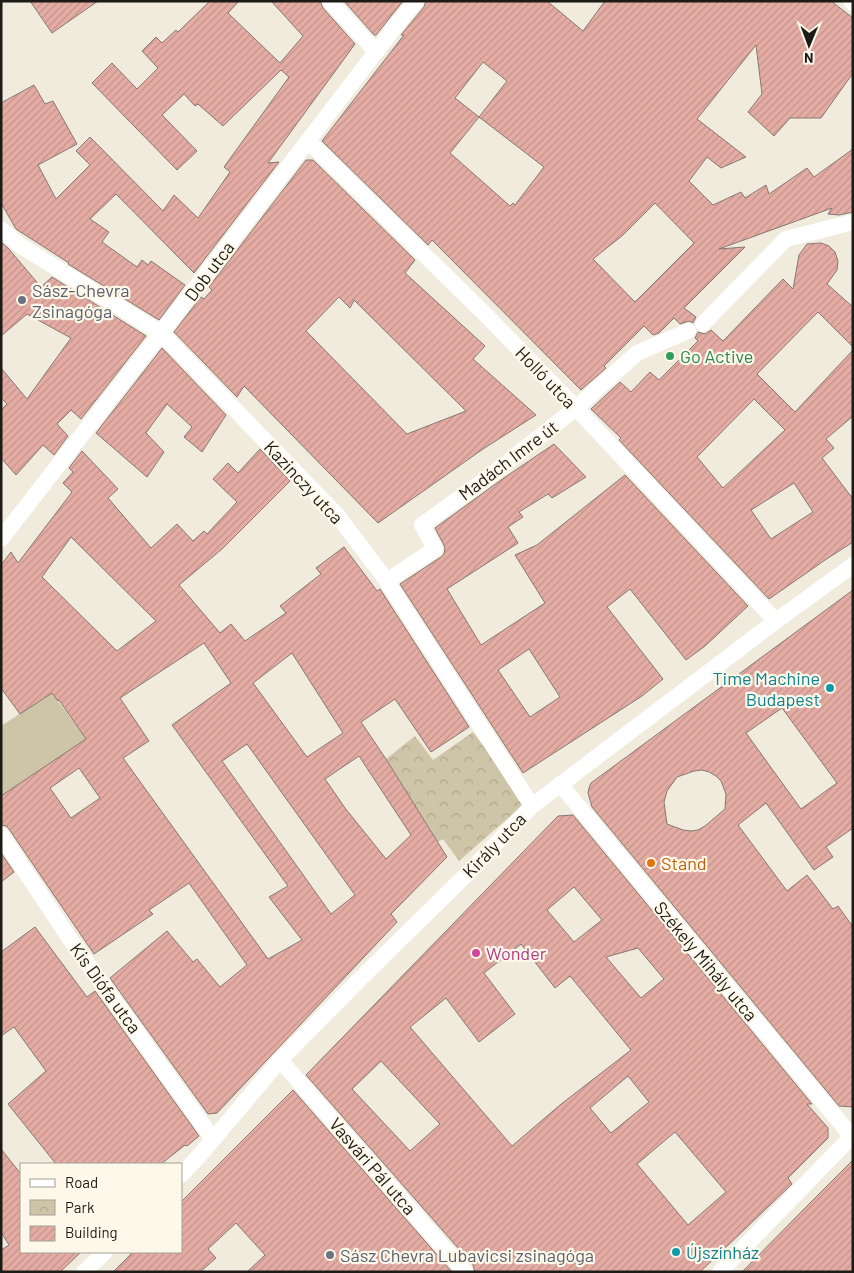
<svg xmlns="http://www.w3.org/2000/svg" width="854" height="1273" font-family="Barlow,sans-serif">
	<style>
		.park { fill: url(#park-crowns) }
		.garden { fill: #cec4a7 }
		.building { fill: url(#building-hatch); stroke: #877774; fill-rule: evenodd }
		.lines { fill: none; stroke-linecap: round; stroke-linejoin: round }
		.street { stroke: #fff; stroke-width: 16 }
		.worship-dot { fill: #6b7280; stroke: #fdf8ea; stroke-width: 2 }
		.leisure-dot { fill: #2e9e5b; stroke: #fdf8ea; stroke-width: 2 }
		.culture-dot { fill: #0f9aa8; stroke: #fdf8ea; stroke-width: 2 }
		.food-dot { fill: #e8710a; stroke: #fdf8ea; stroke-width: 2 }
		.hotel-dot { fill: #d1479c; stroke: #fdf8ea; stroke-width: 2 }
		.labels { text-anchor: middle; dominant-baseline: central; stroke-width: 4.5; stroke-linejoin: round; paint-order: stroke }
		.street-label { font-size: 18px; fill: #1d1b16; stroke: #fdf8ea }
		.worship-label { font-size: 18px; fill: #5b616d; stroke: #fdf8ea; text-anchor: start }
		.leisure-label { font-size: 18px; fill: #27864d; stroke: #fdf8ea; text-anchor: start }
		.culture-label { font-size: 18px; fill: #0d838f; stroke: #fdf8ea; text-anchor: end }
		.food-label { font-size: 18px; fill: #c56008; stroke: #fdf8ea; text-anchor: start }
		.hotel-label { font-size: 18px; fill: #b23c85; stroke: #fdf8ea; text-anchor: start }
	</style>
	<defs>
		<pattern id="park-crowns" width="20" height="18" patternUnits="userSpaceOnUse" patternTransform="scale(1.25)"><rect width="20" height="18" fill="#cec4a7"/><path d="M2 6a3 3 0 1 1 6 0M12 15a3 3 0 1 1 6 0" fill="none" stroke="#b0a88f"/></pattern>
		<pattern id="building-hatch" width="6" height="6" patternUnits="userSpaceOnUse" patternTransform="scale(1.25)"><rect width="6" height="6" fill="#e4aca3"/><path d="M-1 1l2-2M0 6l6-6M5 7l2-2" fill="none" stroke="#c3938c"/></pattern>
	</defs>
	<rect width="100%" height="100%" fill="#f0ebdc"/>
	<!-- park -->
	<path class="park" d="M473 732 525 803 459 861 443 839 438 842 386 759 415 736 433 760Z"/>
	<!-- garden -->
	<path class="garden" d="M52 693 86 739 1 796V726Z"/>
	<!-- building -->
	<path class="building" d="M30 1H98L52 33Z
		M210 1H239L228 13 280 63 303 36 271 1H320L323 8 355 44 268 163 279 162 194 273 116 194 90 219 109 232 102 242 137 267 142 260 148 265 151 261 185 285 159 320 68 264 69 263 16 229 1 203V103L34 85 45 104 53 101 77 144 38 165 56 199 90 165 76 151 90 137 163 211 174 195 198 218 230 172 224 167 289 77 281 70 223 126 198 104 195 106 184 94 162 115 197 151 177 170 92 83 112 63 137 89 158 68 142 51 156 37 162 43 176 30 178 32Z
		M344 1H403L376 35H374Z
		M426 1H547L583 31 605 1H831L853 18V73L821 118H790L774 136 748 112 762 94 756 45 697 119 746 157 721 168 707 157 689 181 713 205 741 192 745 198 766 185 769 194 807 168 814 177 853 149V212L839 215 828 214 832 208 719 249 745 247 684 308 696 317 693 323 689 321 680 324 674 318 659 333 653 335 644 326 604 366 606 368 581 390 432 240 428 245 322 141 404 35H401L424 7ZM483 62 507 81 479 117 455 98ZM479 117 544 167 515 205 513 203 510 206 450 153ZM655 203 694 243 635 302 593 259 623 235Z
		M306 160H313L415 260 405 273 485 346 473 359 536 415 483 449 378 523 244 386 237 397 174 332 201 297 204 299 212 290 209 287ZM339 297 350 308 354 300 466 411 407 434 306 331Z
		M1 242 8 248 41 287 52 277 146 336 81 419 71 410 57 424 68 436 54 455 43 445 16 475 1 458V410L7 404 1 398V368L27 399 71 338 27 314 1 336Z
		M821 243 829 246 835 252 838 261 837 270 827 284 853 307V347L818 312 757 374 795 412 853 350V416L826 439 834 448 822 458 853 499V542L825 560 769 599 619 440 621 438 591 409 620 382 631 392 650 372 659 380 698 341 695 338 698 332 705 334 711 330 723 341 783 279 793 289 799 255 807 244ZM754 399 785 430 723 488 697 457ZM794 483 813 512 771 539 751 510Z
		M162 348 226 415 202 452 184 437 192 427 167 404 146 433 164 452 147 477 96 433Z
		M554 444 586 477 552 498 548 494 519 512 523 517 508 527 518 543 447 589 481 645 545 603 515 555 537 545 625 475 748 606 705 646 686 660 630 589 607 607 663 679 642 696 523 773 400 584 441 557 444 554 445 549 444 545 435 528 501 480ZM529 649 560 697 530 717 498 670Z
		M260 449 290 481 222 549 179 585 220 633 231 624 245 641 286 613 280 606 321 574 316 568 344 547 377 591 380 589 469 727 431 752 395 699 361 722 386 759 447 857 391 914 397 922 217 1113 208 1114 110 978 167 931 193 962 197 959 220 987 247 965 189 883 149 910 153 914 94 954 9 829 6 826 1 825V796L86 739 59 700 58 701 52 693 20 714 1 688V565L11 552 18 563 72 492 63 483 73 472 69 468 82 451 118 489 108 498 151 548 177 524 193 541 204 531 207 534 237 502 213 479 228 463 238 473ZM71 537 156 621 117 651 42 577ZM204 643 231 683 172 725 288 886 269 897 302 940 268 959 123 758 149 741 120 698ZM292 653 343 733 307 757 253 683ZM247 744 355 895 331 914 222 761ZM359 756 411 835 386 859 345 808 325 779ZM79 768 100 798 71 818 50 788Z
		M853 590V828L826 847 833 857 814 870 766 803 738 825 787 891 807 875 833 909 838 906 853 927V1107L839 1106 592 807 588 793 589 788 591 783ZM782 708 837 783 801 809 746 733ZM702 770 709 772 716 776 721 781 726 794 725 809 705 826 698 830 691 831 683 830 667 824 664 802 667 791 677 777 694 771Z
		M573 815 812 1104H807L828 1128V1138L788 1178 792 1184 700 1272H475L473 1265 306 1075 558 816ZM574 887 602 920 574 942 547 910ZM521 944 555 988 570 976 631 1050 560 1105 512 1146 410 1027 446 998 479 1042 515 1014 484 973ZM638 948 664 979 641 998 606 957ZM381 1061 440 1124 410 1151 352 1089ZM628 1076 649 1102 611 1133 590 1108ZM675 1132 726 1192 688 1225 637 1164Z
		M1 853 14 872 1 882Z
		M35 927 87 997 95 991 199 1136 187 1146 185 1145 161 1164H56L8 1104 46 1071 14 1027 1 1036V952Z
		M293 1090 452 1272H247L265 1255 236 1223 208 1249 216 1258 200 1272H113L133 1252H181V1202Z
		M1 1149 21 1174V1252H81L60 1272H1V1250L9 1245 1 1232Z
		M853 1160V1272H742L809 1204Z"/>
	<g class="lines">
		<!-- street -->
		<path class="street" d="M330 1 376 52
			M851 1 853 3
			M308 141 489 318 576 408 776 621
			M1 229 21 246 161 333 337 515 384 577 532 806
			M703 324 730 296 786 239 853 222
			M1 539 161 333 398 23 416 1
			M387 581 435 549 422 525 486 479 576 408 637 353 688 331
			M560 784 853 1138
			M1 835 70 939 213 1139
			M280 1060 465 1272
			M181 1175 200 1155 280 1060 359 980 468 873 532 806 776 621 853 565
			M84 1272 105 1252
			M720 1272 853 1135"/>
	</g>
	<!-- markers -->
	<g class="worship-dot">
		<circle cx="22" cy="300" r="5"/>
		<circle cx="330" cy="1255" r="5"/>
	</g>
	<circle class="leisure-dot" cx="670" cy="356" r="5"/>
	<g class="culture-dot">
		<circle cx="830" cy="688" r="5"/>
		<circle cx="676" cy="1252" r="5"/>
	</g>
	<circle class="food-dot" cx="651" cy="863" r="5"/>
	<circle class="hotel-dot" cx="476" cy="953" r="5"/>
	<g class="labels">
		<!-- street labels -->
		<g class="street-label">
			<text transform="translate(209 271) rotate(-53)">Dob utca</text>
			<text transform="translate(546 377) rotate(46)">Holló utca</text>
			<text transform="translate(508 460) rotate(-37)">Madách Imre út</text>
			<text transform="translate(304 482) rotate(47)">Kazinczy utca</text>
			<text transform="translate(494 845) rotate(-46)">Király utca</text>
			<text transform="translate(706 961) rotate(50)">Székely Mihály utca</text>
			<text transform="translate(106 988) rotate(54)">Kis Diófa utca</text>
			<text transform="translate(373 1166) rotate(49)">Vasvári Pál utca</text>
		</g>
		<!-- worship labels -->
		<g class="worship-label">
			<text x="32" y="290">Sász-Chevra<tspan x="32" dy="21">Zsinagóga</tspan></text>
			<text x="340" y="1255">Sász Chevra Lubavicsi zsinagóga</text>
		</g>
		<!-- leisure labels -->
		<g class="leisure-label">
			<text x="680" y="356">Go Active</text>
		</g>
		<!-- culture labels -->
		<g class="culture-label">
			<text x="820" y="678">Time Machine<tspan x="820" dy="21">Budapest</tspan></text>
			<text x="686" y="1252" text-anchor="start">Újszínház</text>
		</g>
		<!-- food labels -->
		<g class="food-label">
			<text x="661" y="863">Stand</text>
		</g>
		<!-- hotel labels -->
		<g class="hotel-label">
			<text x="486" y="953">Wonder</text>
		</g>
	</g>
	<!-- border -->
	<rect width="854" height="1273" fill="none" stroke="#1d1b16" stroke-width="5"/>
	<!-- legend -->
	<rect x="20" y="1163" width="162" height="90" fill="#fdf8ea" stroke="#a3a095"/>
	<rect x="30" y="1179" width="25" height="8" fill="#ffffff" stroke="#a3a095"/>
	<text x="65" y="1188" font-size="15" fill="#1d1b16">Road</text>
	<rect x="30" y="1200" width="25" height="15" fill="url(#park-crowns)" stroke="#a3a095"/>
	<text x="65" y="1213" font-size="15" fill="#1d1b16">Park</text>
	<rect x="30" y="1226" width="25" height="15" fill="url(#building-hatch)" stroke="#a3a095"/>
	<text x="65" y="1238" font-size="15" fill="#1d1b16">Building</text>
	<!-- north arrow -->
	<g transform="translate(809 45) rotate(181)" stroke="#fdf8ea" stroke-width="4" paint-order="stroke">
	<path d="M0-4L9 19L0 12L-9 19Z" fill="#1d1b16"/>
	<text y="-8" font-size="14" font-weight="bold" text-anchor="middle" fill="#1d1b16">N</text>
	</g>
</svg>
